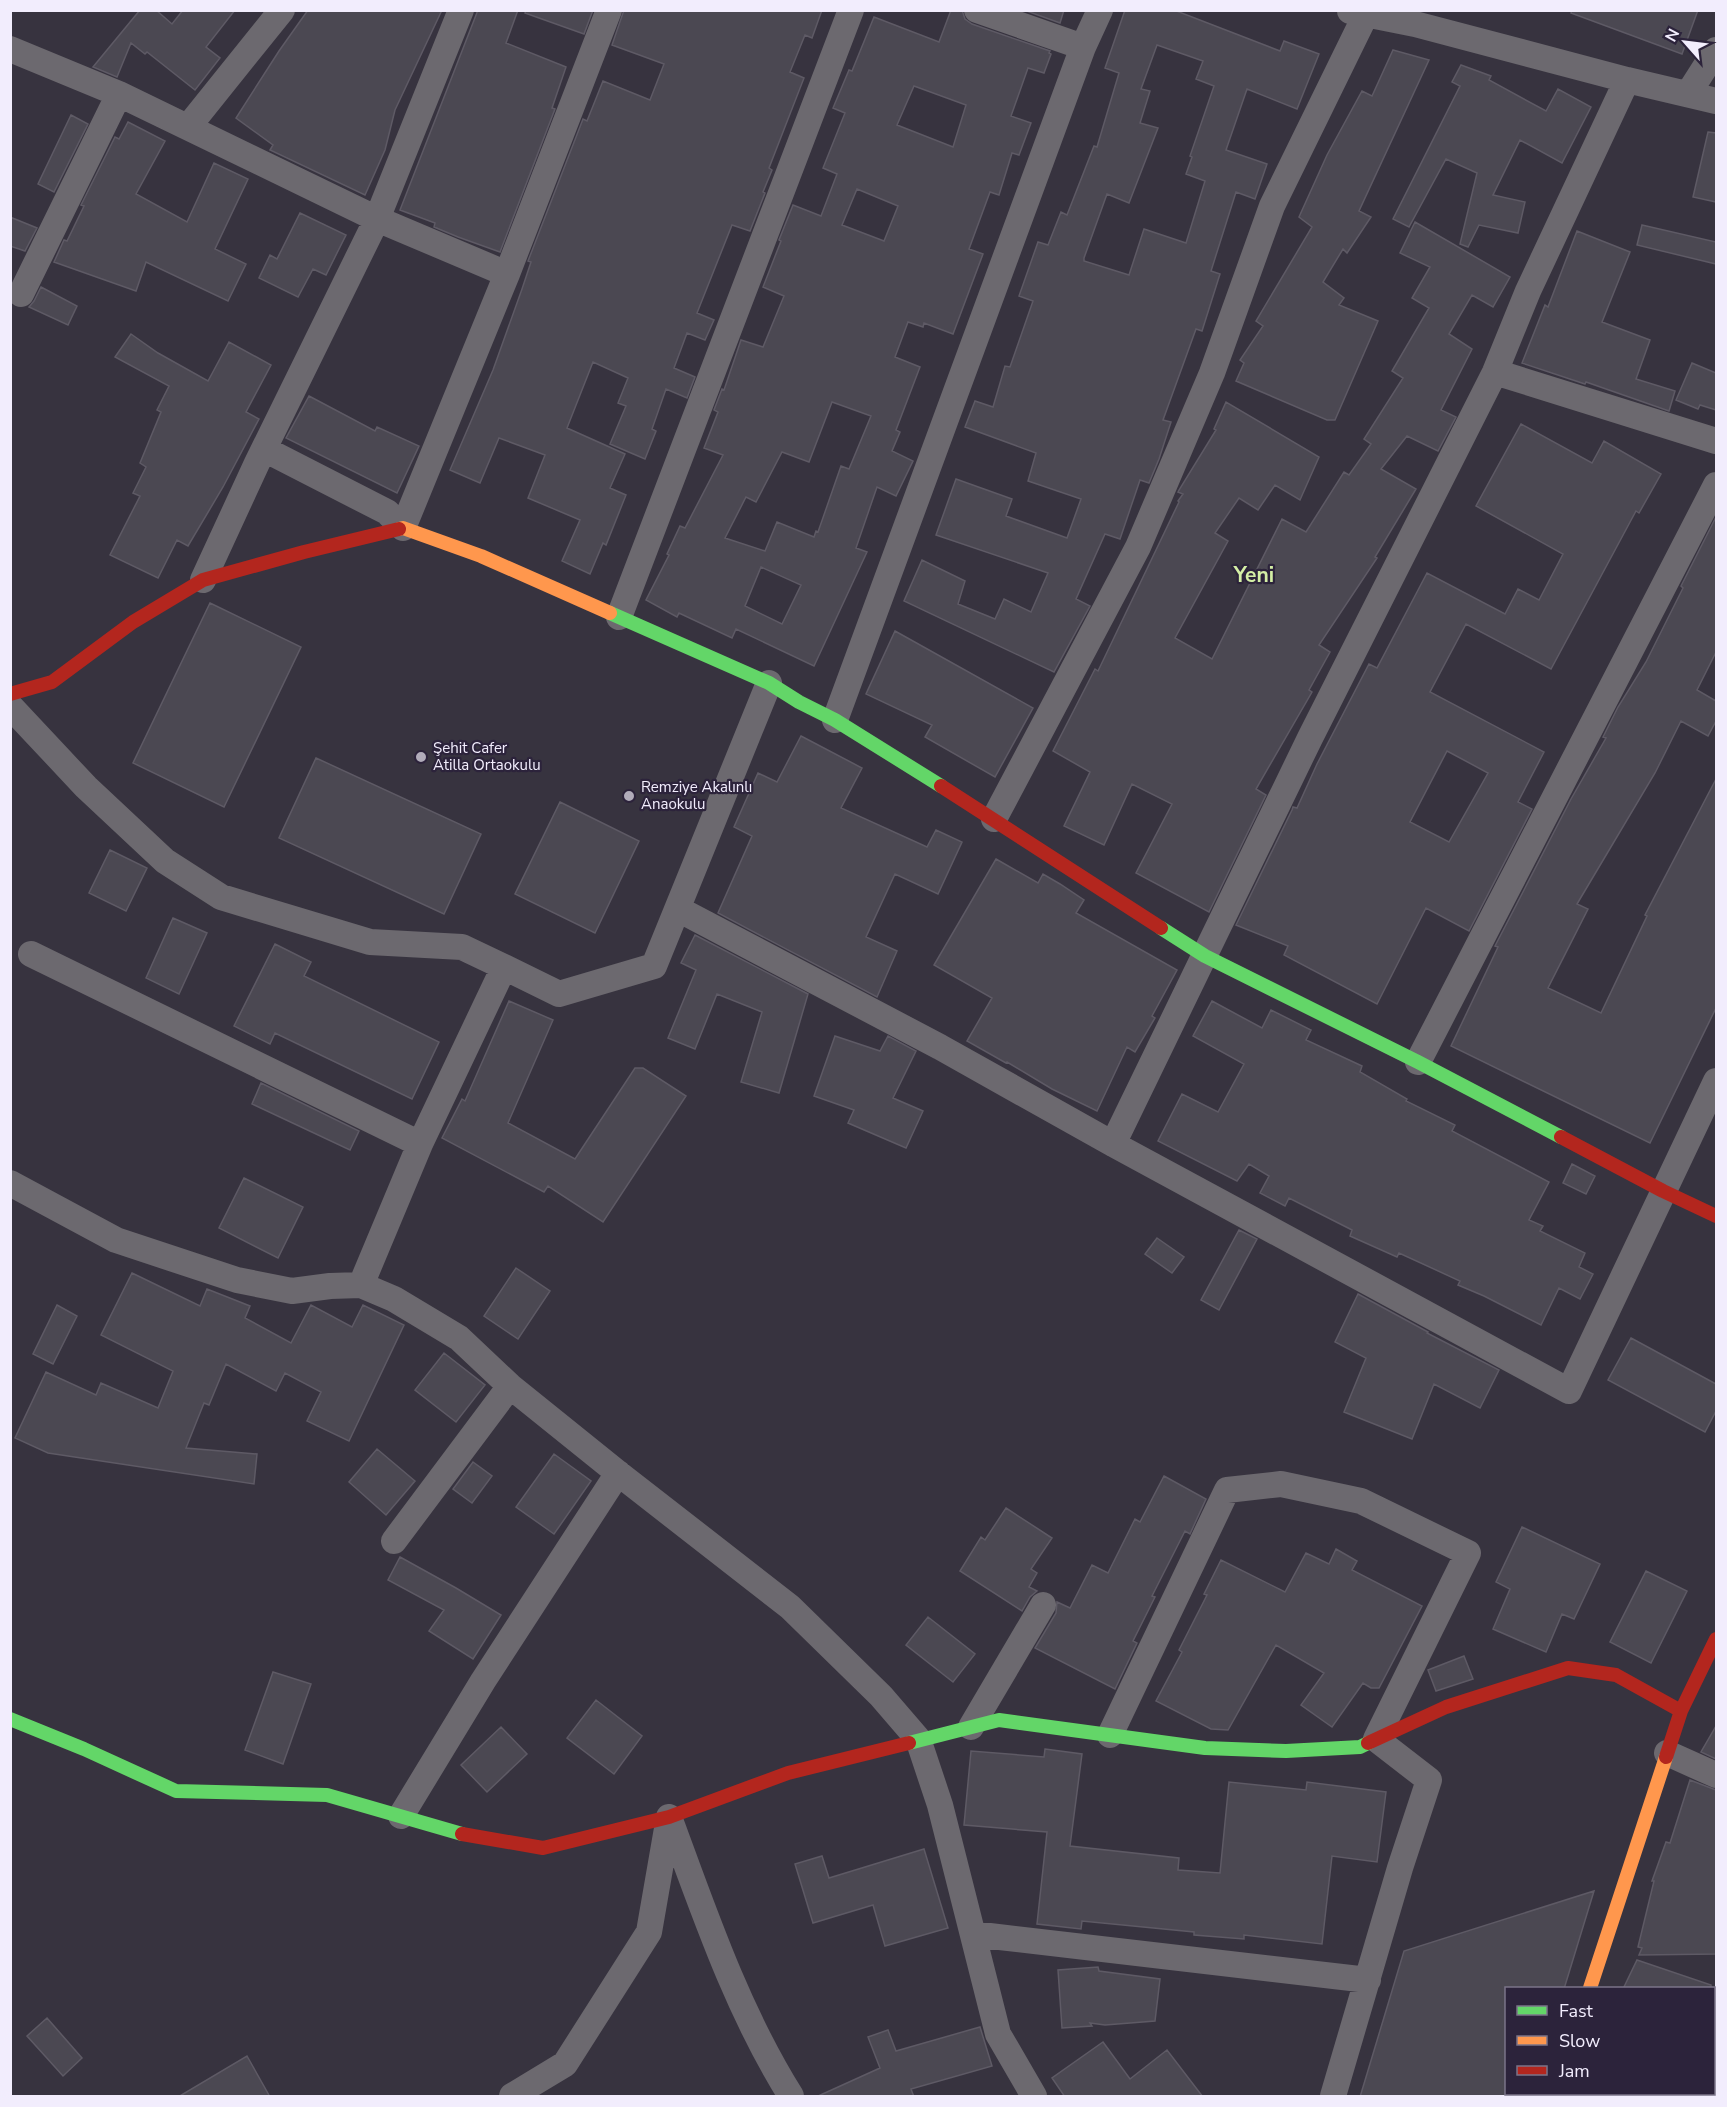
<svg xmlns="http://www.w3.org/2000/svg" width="1727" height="2107" font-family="'Nunito Sans',sans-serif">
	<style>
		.building { fill: #4b4852; stroke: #5e5a65; stroke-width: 1.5; fill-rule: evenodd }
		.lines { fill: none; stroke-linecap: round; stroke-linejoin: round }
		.street { stroke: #6c696f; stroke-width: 26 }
		.fast { stroke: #63d668; stroke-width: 14 }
		.slow { stroke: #ff974d; stroke-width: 14 }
		.jam { stroke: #b3261e; stroke-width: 14 }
		.poi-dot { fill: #b1acba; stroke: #2c233b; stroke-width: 2 }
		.labels { text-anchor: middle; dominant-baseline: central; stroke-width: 4.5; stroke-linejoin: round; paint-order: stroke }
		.poi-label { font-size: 15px; fill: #f2edfd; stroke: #2c233b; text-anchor: start }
		.district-label { font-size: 21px; font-weight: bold; fill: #d4efa5; stroke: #2c233b }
	</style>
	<rect width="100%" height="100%" fill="#37333f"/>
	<!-- building -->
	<path class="building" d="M140 10H156L172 24 183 10H235L206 47 220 58 195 90 147 52 145 54 131 43 117 77 93 67Z
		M308 10H442L395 110 385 150 365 195 270 150 273 145 236 118 279 51Z
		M478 10H518L506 43 566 67 552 108 555 109 500 252 458 237 434 227 435 223 400 210Z
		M526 10H593L584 34 525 13Z
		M624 10H822L812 38 805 35 790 72 804 78 769 168 772 170 763 192 765 193 750 231 732 225 697 313 714 320 705 340 687 333 674 368 695 377 687 398 666 389 652 429 656 431 645 459 610 444 626 406 618 403 628 378 593 362 567 428 625 454 610 488 626 495 606 545 603 543 590 574 562 561 580 520 528 498 545 455 499 438 480 483 450 470 493 370 522 289 531 262 528 261 583 119 587 121 603 81 650 100 664 64 612 45Z
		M951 10H962L965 19 972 24 1050 51 1049 53 1051 54 1044 73 1028 68 1011 116 1031 123 1019 155 1012 153 999 195 990 192 969 249 983 254 953 334 924 323 923 327 908 322 895 357 920 367 896 430 900 432 892 451 913 461 896 496 877 487 856 548 867 552 814 666 736 629 732 638 679 613 677 617 646 600 669 555 667 554 680 526 685 528 723 455 704 448 718 412 714 410 722 389 724 390 741 340 763 347 784 296 763 287 781 241 779 240 793 205 821 216 837 174 823 168 845 113 833 108 849 70 852 71 874 17 939 42ZM914 86 966 105 953 147 897 125ZM857 189 898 206 884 241 842 225ZM832 402 871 416 849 469 841 466 818 532 816 531 814 537 777 522 765 551 725 538 746 497 756 502 782 452 809 462ZM761 567 801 585 782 624 745 606Z
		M1024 10H1064L1060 23Z
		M1125 10H1174L1280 51 1284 41 1319 54 1297 109 1247 89 1226 150 1267 164 1255 199 1236 192 1211 271 1220 274 1202 331 1196 329 1163 420 1171 422 1159 459 1149 483 1140 480 1120 539 1105 534 1076 599 1090 606 1054 672 904 601 922 560 965 581 958 604 995 619 1004 599 1031 612 1048 573 936 535 956 479 1012 499 1006 516 1067 538 1081 499 1028 481 1036 453 965 427 975 401 993 407 1005 366 1010 367 1033 301 1019 296 1038 242 1048 245 1061 212 1067 215 1094 146 1097 147 1119 73 1105 68ZM1157 45 1203 61 1196 79 1214 86 1190 156 1192 157 1186 174 1205 181 1186 243 1144 229 1129 275 1084 261V258L1107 194 1129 203 1158 128 1140 123 1150 91 1141 89Z
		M1572 10H1698L1682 54 1571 13Z
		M1393 50 1429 60 1359 211 1371 217 1347 253 1343 249 1323 282 1344 298 1339 305 1378 321 1335 420H1327L1236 381 1244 363 1240 360 1263 326 1256 321 1312 227 1299 217 1327 155 1362 91 1372 96Z
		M1461 65 1491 76 1489 80 1546 111 1558 89 1591 107 1562 163 1520 140 1493 195 1525 202 1518 233 1479 225 1468 247 1460 244 1477 173 1446 159 1409 227 1393 219 1460 86 1452 82Z
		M71 115 88 124 54 192 38 184Z
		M128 122 165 141 136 194 187 222 214 163 248 179 215 249 246 264 228 301 146 262 136 291 54 262 64 240 67 241 84 206 81 205 115 137 119 139Z
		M1708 132 1716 133V202L1693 197Z
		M300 213 346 235 326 275 313 269 298 297 259 278 270 255 277 259Z
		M10 217 37 228 25 251 10 246Z
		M1415 222 1510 277 1493 307 1472 295 1449 334 1472 349 1441 410 1456 417 1438 451 1407 436 1381 469 1416 489 1375 557 1377 558 1319 645 1330 652 1309 690 1312 692 1256 789 1266 795 1209 912 1136 873 1172 804 1132 784 1104 845 1064 826 1090 772 1053 751 1095 669 1098 671 1179 502 1178 501 1183 494 1178 492 1179 490 1216 430 1214 429 1226 402 1319 457 1300 500 1275 485 1258 510 1239 498 1215 533 1228 541 1175 638 1212 659 1282 519 1306 532 1344 472 1349 475 1371 444 1364 439 1403 378 1392 371 1429 308 1412 298 1430 267 1400 253Z
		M1642 225 1716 242V264L1637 245Z
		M1577 231 1630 252 1602 322 1650 340 1636 379 1675 391 1669 411 1586 382 1585 384 1522 363 1545 305 1548 307Z
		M41 287 77 306 68 325 29 307 34 301Z
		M131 334 158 353 208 381 229 342 271 365 246 412 259 419 223 487 188 546 177 540 158 578 110 555 140 496 133 493 146 467 140 463 161 412 157 410 169 386 115 357Z
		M1692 363 1716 373V410L1700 405 1698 409 1676 400Z
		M309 396 375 431 377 427 419 446 397 493 286 438Z
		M1521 424 1592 463 1604 441 1661 474 1639 513 1636 511 1551 669 1466 624 1430 692 1544 752 1518 802 1532 809 1469 931 1426 908 1377 1004 1284 955 1288 946 1236 925 1292 810 1293 807 1297 808 1317 764 1369 664 1377 668 1427 573 1505 614 1518 589 1539 600 1563 554 1476 506ZM1447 751 1488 773 1449 842 1410 822Z
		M1716 517V652L1697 690 1716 701V721L1708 736 1681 721 1655 773 1577 904 1588 909 1548 988 1601 1013 1647 916 1645 915 1716 779V1008L1650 1143 1451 1046 1498 947 1495 946 1571 799 1606 738 1603 737 1618 707 1646 662 1683 588 1681 586Z
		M210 603 301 647 224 807 133 763Z
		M895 631 1033 708 995 777 925 737 932 725 866 694Z
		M801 736 862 768 841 808 927 847 936 830 962 842 938 894 895 874 866 937 897 951 877 997 718 913 752 836 734 827 758 773 777 782Z
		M316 758 481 834 444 914 279 838Z
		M560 802 639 841 595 933 515 894Z
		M110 850 147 868 126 911 89 893Z
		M996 859 1038 883 1043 874 1060 884 1084 900 1076 913 1177 970 1152 1016 1155 1018 1135 1052 1127 1047 1097 1111 1052 1089 1007 1062 1006 1063 967 1041 992 998 934 965Z
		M173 918 207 933 179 994 146 978Z
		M695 935 808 994 779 1093 741 1082 762 1012 717 994 695 1049 668 1038 696 970 681 963Z
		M275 944 311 962 304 976 439 1042 412 1099 275 1033 270 1044 234 1026Z
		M509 1001 553 1020 508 1123 575 1159 635 1068H643L686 1096 603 1222 548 1186 544 1192 442 1138 462 1099 465 1101Z
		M1212 1001 1262 1028 1271 1010 1311 1030 1306 1040 1362 1066 1360 1072 1407 1099 1406 1101 1455 1125 1452 1131 1549 1182 1529 1220 1543 1226 1540 1231 1585 1253 1579 1267 1593 1274 1580 1299 1559 1288 1541 1325 1484 1296 1458 1285 1460 1281 1399 1253 1397 1257 1350 1236 1352 1230 1289 1198 1285 1206 1260 1193 1269 1176 1249 1164 1237 1181 1158 1141 1182 1094 1218 1112 1244 1064 1193 1036Z
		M835 1036 880 1051 888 1036 916 1051 893 1098 923 1111 906 1148 848 1123 854 1110 814 1096Z
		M261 1083 359 1131 350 1150 252 1104Z
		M1572 1164 1595 1176 1586 1194 1563 1183Z
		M244 1178 303 1207 278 1258 219 1228Z
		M1239 1230 1257 1239 1219 1310 1201 1300Z
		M1157 1238 1184 1257 1172 1273 1145 1254Z
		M516 1268 550 1291 518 1339 484 1316Z
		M132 1273 200 1306 207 1289 250 1306 245 1318 291 1343 311 1305 352 1327 363 1305 404 1325 349 1441 307 1421 321 1392 285 1373 276 1391 226 1364 209 1405 204 1403 186 1448 257 1454 254 1484 48 1453 15 1438 46 1372 96 1395 101 1383 158 1408 173 1371 101 1335Z
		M1358 1294 1428 1332 1427 1333 1499 1370 1480 1408 1434 1384 1412 1439 1344 1412 1366 1358 1335 1342Z
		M57 1305 77 1316 53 1364 33 1354Z
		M1631 1338 1716 1384V1411L1705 1432 1608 1380Z
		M444 1353 485 1385 456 1422 415 1390Z
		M377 1449 415 1481 386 1515 349 1482Z
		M554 1454 591 1481 554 1534 516 1507Z
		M473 1462 492 1476 472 1503 453 1489Z
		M1164 1476 1206 1499 1190 1534 1185 1531 1152 1596 1155 1597 1133 1641 1137 1643 1115 1689 1035 1648 1056 1613 1057 1602 1070 1608 1092 1565 1108 1573 1135 1519 1140 1522Z
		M1006 1508 1052 1538 1031 1569 1037 1573 1029 1587 1037 1591 1030 1597 1022 1611 960 1571 981 1537 985 1540Z
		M1522 1527 1600 1564 1574 1619 1562 1614 1546 1652 1493 1629 1510 1589 1496 1582Z
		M1336 1549 1357 1561 1352 1570 1422 1606 1379 1688H1371L1363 1683 1332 1727 1301 1705 1324 1673 1276 1645 1228 1730 1211 1729 1156 1701 1182 1652 1179 1650 1207 1595 1204 1594 1221 1560 1285 1592 1306 1553 1329 1564Z
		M400 1557 456 1588 501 1615 473 1659 429 1631 444 1610 388 1580Z
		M1646 1571 1687 1591 1651 1663 1610 1642Z
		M928 1617 975 1654 953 1682 906 1645Z
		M1464 1656 1473 1679 1436 1691 1428 1670Z
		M273 1672 311 1684 283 1764 245 1750Z
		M596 1700 642 1736 614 1774 567 1738Z
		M1716 1726V1759L1701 1752Z
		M501 1727 527 1754 487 1792 461 1765Z
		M1045 1749 1082 1754 1070 1846 1179 1858 1178 1870 1220 1873 1229 1782 1306 1790 1307 1782 1386 1792 1377 1862 1332 1856 1322 1944 1244 1935V1939L1194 1935V1932L1082 1921 1081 1929 1037 1924 1047 1832 964 1825 971 1751 1044 1757Z
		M1690 1780 1716 1790V1954L1639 1955 1642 1948 1638 1947 1654 1881H1652L1666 1842 1670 1843Z
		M924 1849 948 1928 885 1946 873 1905 813 1923 795 1864 822 1856 829 1878Z
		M1594 1891 1564 1989H1506V2097H1360L1404 1951Z
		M1637 1960 1711 1985V1989H1623Z
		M1098 1967 1099 1971 1160 1979 1155 2021 1105 2025 1090 2023 1092 2026 1062 2028 1058 1970Z
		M47 2018 82 2058 63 2076 27 2036Z
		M980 2027 992 2066 911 2089 914 2097H816L880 2068 868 2037 888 2030 896 2051Z
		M1103 2042 1130 2079 1167 2050 1203 2097H1065L1052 2078Z
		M247 2056 270 2097H178Z"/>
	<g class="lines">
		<!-- street -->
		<path class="street" d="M977 10 1083 47
			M1350 11 1415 24 1627 80 1716 101
			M10 49 119 94 377 219 507 274
			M1688 94 1716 50
			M188 127 282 10
			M21 294 119 94
			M1495 372 1716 441
			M264 449 387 512 403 528 507 274 609 10
			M203 580 257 463 377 219 461 10
			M619 617 851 10
			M10 706 86 787 165 861 221 897 370 942 462 947 504 967
			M835 720 1083 47 1100 10
			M994 819 1138 547 1212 373 1272 206 1366 14
			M678 909 940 1047 1113 1144 1569 1391 1716 1081
			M31 954 420 1144
			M1418 1062 1716 485
			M1113 1144 1310 738 1495 372 1528 291 1627 80
			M10 1183 116 1240 237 1280 292 1291 330 1286 361 1285 394 1299 459 1338 510 1386 618 1473 790 1607 881 1696 918 1739 940 1805 998 2034 1034 2096
			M361 1285 420 1144 504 967 559 994 654 966 769 683
			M394 1541 510 1386
			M971 1727 1043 1605
			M1110 1735 1227 1490 1281 1484 1361 1501 1468 1553 1376 1739 1429 1780 1400 1868 1333 2096
			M1667 1753 1716 1775
			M401 1816 483 1681 618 1473
			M669 1817C704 1912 737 2010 791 2096
			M973 1934 1368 1980
			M512 2096 565 2064 649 1932 669 1817"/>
		<!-- fast -->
		<path class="fast" d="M610 613 769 683 799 702 835 720 941 786
			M1161 928 1205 956 1418 1062 1561 1137
			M10 1719 84 1749 176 1791 327 1795 462 1834
			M909 1743 999 1720 1205 1748 1286 1751 1360 1747 1368 1743"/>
		<!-- slow -->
		<path class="slow" d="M399 529 403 528 481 556 610 613
			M1590 1988 1666 1757
			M1560 2094V2096"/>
		<!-- jam -->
		<path class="jam" d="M10 694 52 682 133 622 203 580 304 552 399 529
			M941 786 1161 928
			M1561 1137 1663 1191 1716 1216
			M1368 1743 1446 1707 1568 1668 1616 1675 1681 1711
			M1666 1757 1681 1711 1716 1639
			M462 1834 543 1848 669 1817 788 1773 909 1743"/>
	</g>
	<!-- markers -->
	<g class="poi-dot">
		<circle cx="421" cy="757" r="6"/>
		<circle cx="629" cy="796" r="6"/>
	</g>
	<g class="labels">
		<!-- poi labels -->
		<g class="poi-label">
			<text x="433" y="748">Şehit Cafer<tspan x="433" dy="17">Atilla Ortaokulu</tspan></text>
			<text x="641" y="787">Remziye Akalınlı<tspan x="641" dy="17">Anaokulu</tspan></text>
		</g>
		<!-- district labels -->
		<g class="district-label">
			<text x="1254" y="575">Yeni</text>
		</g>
	</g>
	<!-- border -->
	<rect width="1727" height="2107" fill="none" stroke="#f2edfd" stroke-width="24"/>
	<!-- legend -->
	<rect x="1505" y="1987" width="210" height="108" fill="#2c233b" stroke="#7b7489" stroke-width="1.5"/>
	<rect x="1517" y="2006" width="30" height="9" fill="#63d668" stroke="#7b7489" stroke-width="1.5"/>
	<text x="1559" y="2017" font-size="18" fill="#f2edfd">Fast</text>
	<rect x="1517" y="2036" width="30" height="9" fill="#ff974d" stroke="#7b7489" stroke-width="1.5"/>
	<text x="1559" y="2047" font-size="18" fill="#f2edfd">Slow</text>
	<rect x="1517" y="2066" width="30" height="9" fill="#b3261e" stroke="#7b7489" stroke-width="1.5"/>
	<text x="1559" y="2077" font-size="18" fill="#f2edfd">Jam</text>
	<!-- north arrow -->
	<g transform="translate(1685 42) rotate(298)" stroke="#2c233b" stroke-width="4.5" paint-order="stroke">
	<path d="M0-4.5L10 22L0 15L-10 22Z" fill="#f2edfd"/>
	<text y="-9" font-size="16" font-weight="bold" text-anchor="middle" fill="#f2edfd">N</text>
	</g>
</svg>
